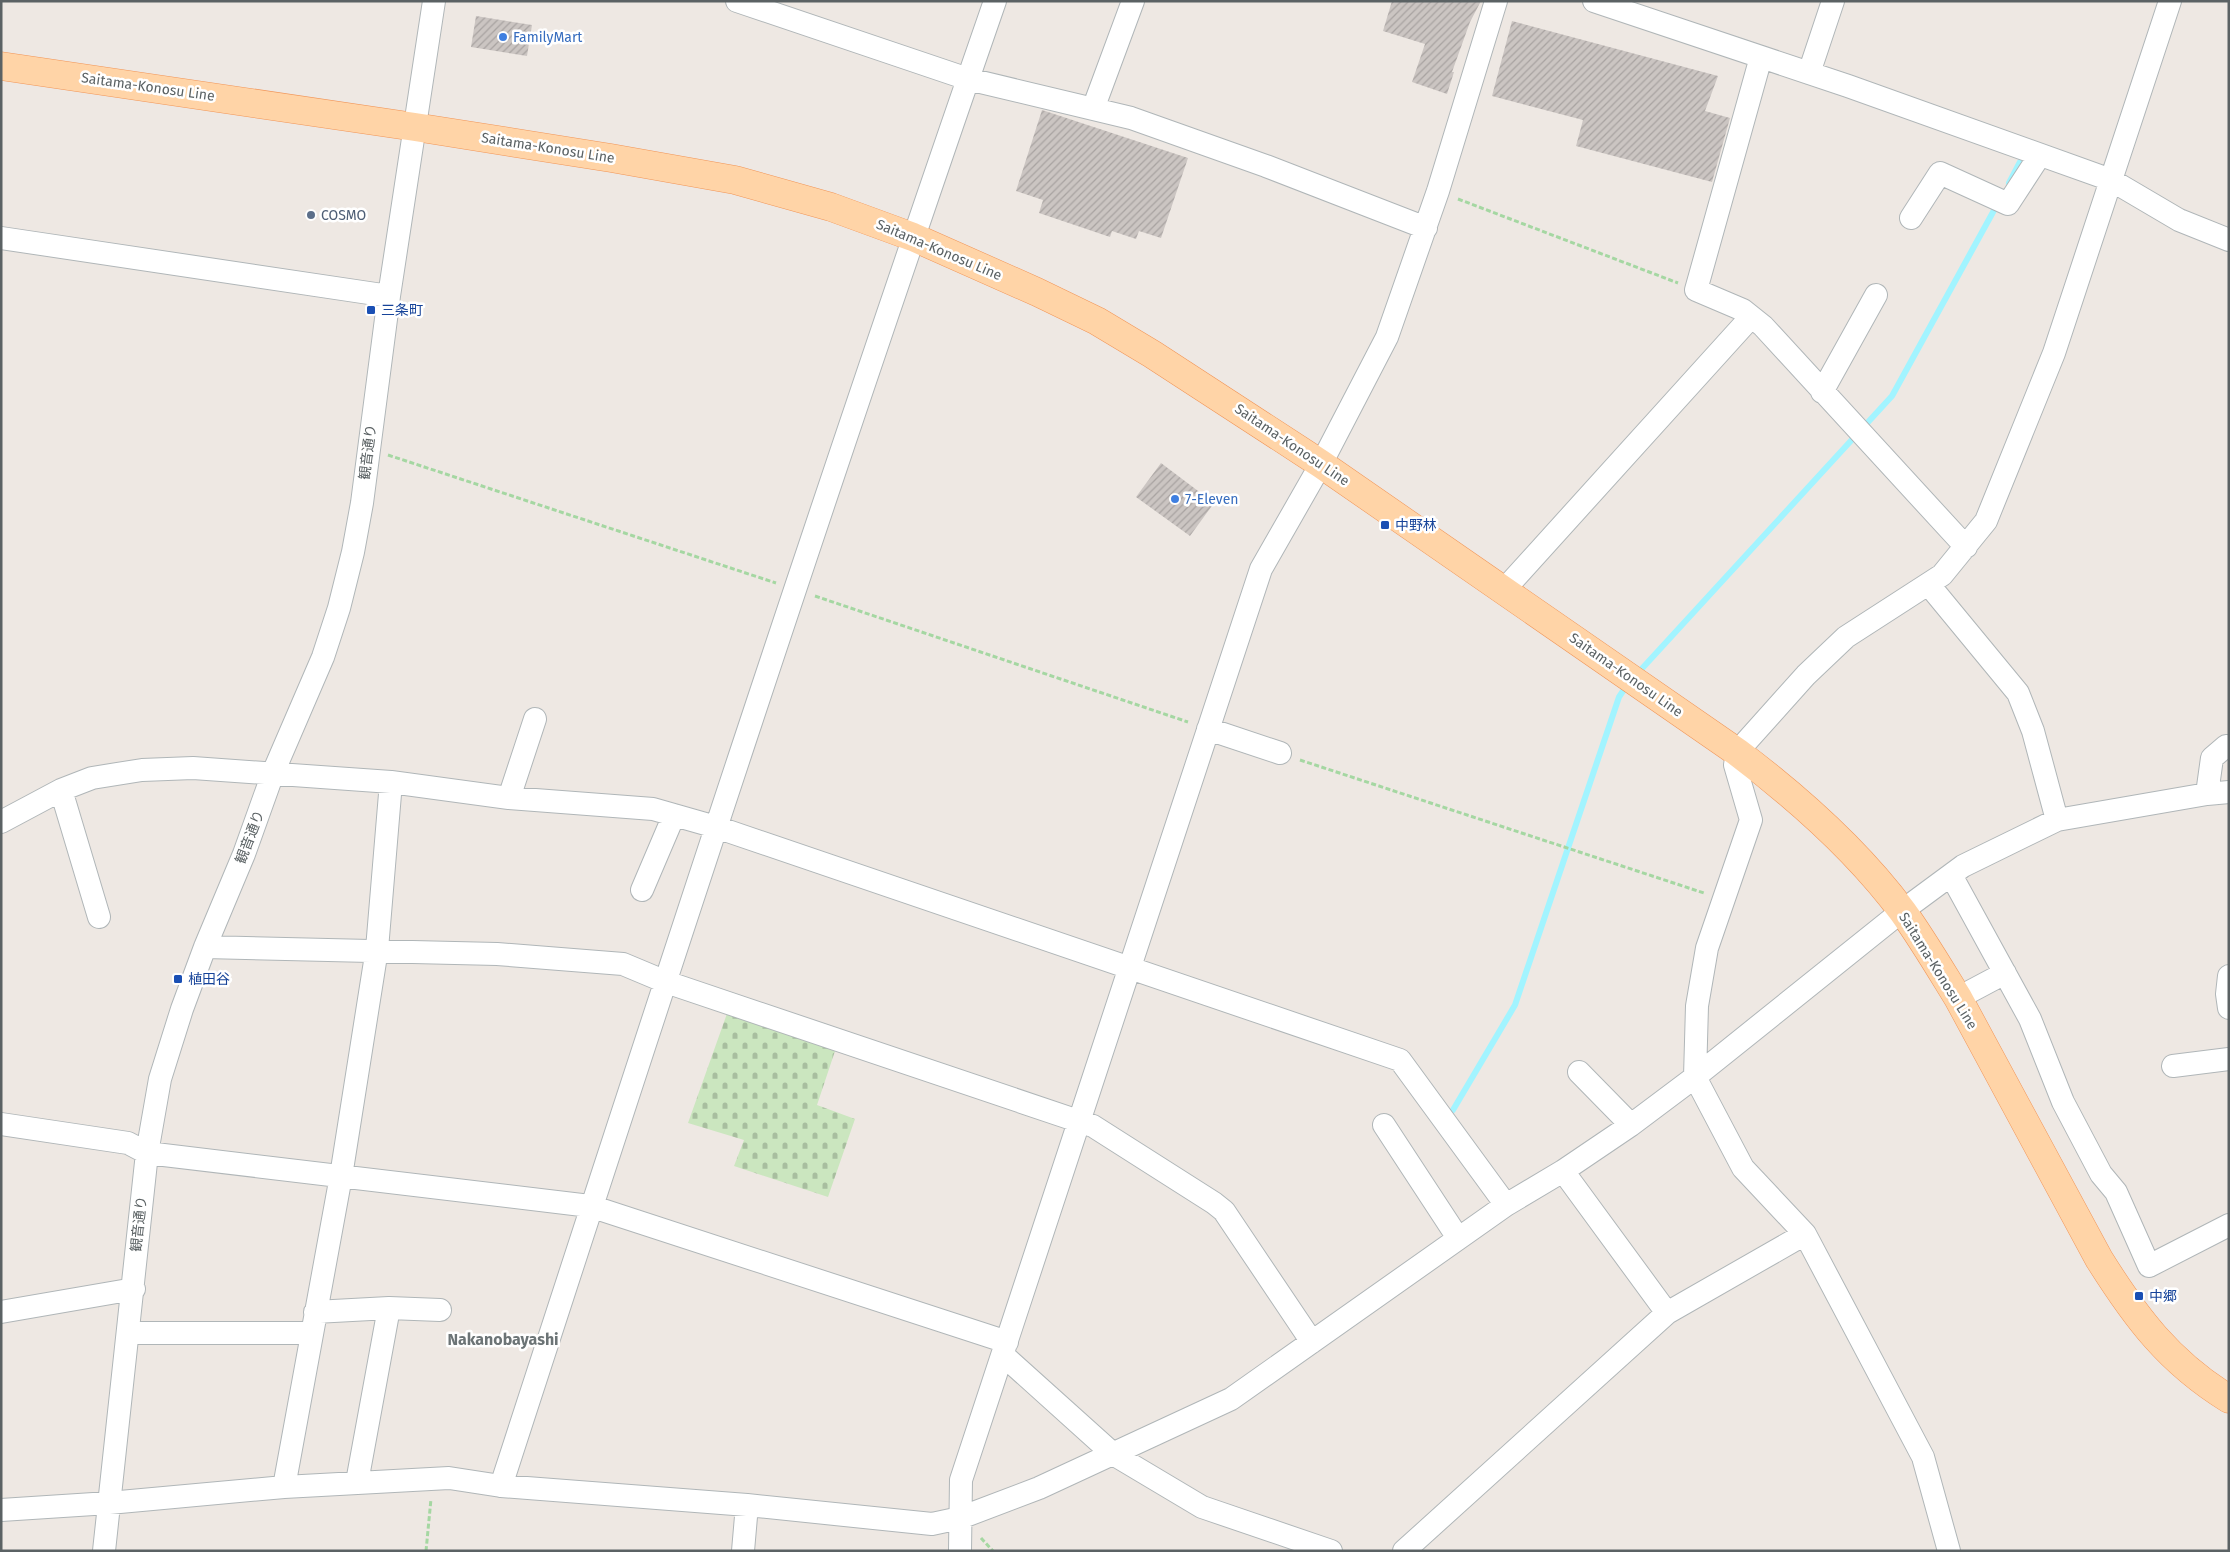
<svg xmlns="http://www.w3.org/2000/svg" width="2230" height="1552" font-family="'Fira Sans','Noto Sans JP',sans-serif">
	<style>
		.cemetery { fill: url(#cemetery-stones) }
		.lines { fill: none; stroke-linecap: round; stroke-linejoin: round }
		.stream { stroke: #a2f4ff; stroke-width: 6 }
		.building { fill: url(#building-hatch) }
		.minor-casing { stroke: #b0b6b8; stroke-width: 24 }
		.major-casing { stroke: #f19558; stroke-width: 29 }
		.path { stroke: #a5d7a2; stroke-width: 3; stroke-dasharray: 5 2.5; stroke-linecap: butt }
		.minor { stroke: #fff; stroke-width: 22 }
		.major { stroke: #ffd4a7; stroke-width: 28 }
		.shop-dot { fill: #3f7fe0; stroke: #fff; stroke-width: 2 }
		.service-dot { fill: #5c6f8a; stroke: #fff; stroke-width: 2 }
		.transit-dot { fill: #1a4fb4; stroke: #fff; stroke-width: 2 }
		.labels { text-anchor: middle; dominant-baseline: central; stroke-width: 5; stroke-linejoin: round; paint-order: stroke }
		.shop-label { font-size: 14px; fill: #366cbe; stroke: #fff; text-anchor: start }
		.street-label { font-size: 14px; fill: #5b6264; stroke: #fff }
		.service-label { font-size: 14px; fill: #4e5e75; stroke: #fff; text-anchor: start }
		.transit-label { font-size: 14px; fill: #164399; stroke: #fff; text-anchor: start }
		.quarter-label { font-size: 16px; font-weight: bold; fill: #6c7476; stroke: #fff }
	</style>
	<defs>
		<pattern id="cemetery-stones" width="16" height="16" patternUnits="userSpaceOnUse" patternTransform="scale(1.25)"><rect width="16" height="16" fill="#cbe6bf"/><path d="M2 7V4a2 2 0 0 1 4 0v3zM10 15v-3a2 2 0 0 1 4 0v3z" fill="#a8be9f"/></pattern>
		<pattern id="building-hatch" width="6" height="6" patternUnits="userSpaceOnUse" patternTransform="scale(1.25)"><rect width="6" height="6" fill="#cbc5c2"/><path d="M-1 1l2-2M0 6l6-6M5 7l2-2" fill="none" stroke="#a8a3a1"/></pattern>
	</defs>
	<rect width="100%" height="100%" fill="#eee8e3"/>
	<!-- cemetery -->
	<path class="cemetery" d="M729 1008 836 1048 817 1105 855 1119 828 1197 734 1166 744 1140 688 1123Z"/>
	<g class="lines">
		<!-- stream -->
		<path class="stream" d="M2009 183 2020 162
			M1637 674 1892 396 1998 203
			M1453 1110 1515 1005 1619 697 1627 685"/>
	</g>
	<!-- building -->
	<path class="building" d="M1392 1H1481L1470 22 1452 72H1454L1447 94 1412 82 1425 44 1383 31Z
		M476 16 532 25 527 56 471 47Z
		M1512 21 1718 76 1705 111 1730 118 1712 182 1576 146 1583 120 1492 96Z
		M1042 110 1188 158 1161 238 1139 231 1136 239 1112 231 1110 237 1039 213 1043 200 1016 191Z
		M1161 463 1214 503 1190 536 1136 497Z"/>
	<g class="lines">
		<!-- minor casing -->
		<g class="minor-casing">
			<path id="minor" d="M737 1 968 79 1131 118 1266 166 1426 228
				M1594 1 1848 86 2111 180 2179 220 2229 240
				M1761 57 1696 290 1743 310 1763 326 1966 547
				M1809 73 1833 1
				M1093 109 1133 1
				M1911 218 1940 173 2008 204 2040 155
				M1 238 389 296
				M1822 392 1876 295
				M1929 585 2018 693 2033 731 2057 820
				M1503 591 1751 317
				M1208 729 1280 753
				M61 790 99 917
				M2207 794 2212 758 2226 746
				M509 798 535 719
				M1 822 61 790 92 778 142 770 193 768 391 782 509 798 653 809 716 827 1400 1060 1506 1205
				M1951 875 2030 1019 2063 1102 2101 1174 2116 1192 2149 1266 2229 1225
				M642 890 674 815
				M205 947 497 954 623 964 666 982 1093 1126 1214 1203 1224 1211 1312 1342
				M2229 976 2227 994 2229 1008
				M1958 998 2005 973
				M2173 1066 2229 1059
				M1579 1072 1631 1125
				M1 1124 128 1143 147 1153 590 1206 1007 1342
				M1384 1125 1458 1238
				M1563 1171 1667 1313
				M1 1312 134 1289
				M315 1312 389 1308 440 1310
				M128 1333H311
				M1003 1355 1113 1454 1202 1507 1331 1551
				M357 1482 389 1308
				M501 1486C662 990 824 494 995 1
				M284 1487 341 1176 377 949 391 782
				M1 1510 109 1503 284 1487 449 1478 501 1486 747 1505 932 1524 960 1518 1039 1488 1231 1399 1506 1205 1563 1171 1631 1125 1695 1077 1902 911 1963 866 2057 820 2207 794 2229 792
				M104 1551 147 1153 160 1079 182 1009 205 947 244 854 273 773 323 657 339 608 353 552 362 503 389 296 434 1
				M743 1551 747 1505
				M960 1551 961 1480 1261 569 1321 464 1387 337 1438 191 1496 1
				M1404 1551 1667 1313 1805 1234
				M1949 1551 1923 1457 1805 1234 1743 1168 1695 1077 1697 1006 1707 948 1751 820 1735 765 1737 752 1806 675 1846 637 1942 575 1986 521 2054 353 2170 1"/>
		</g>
		<!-- major casing -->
		<g class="major-casing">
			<path id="major" d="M1 66 415 127 611 158 735 180 831 207 913 237 1037 292 1097 321 1152 354 1321 464 1737 752C1798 798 1857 850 1903 912 1923 940 1940 969 1958 998L2099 1259C2136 1318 2169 1362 2229 1399"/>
		</g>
		<!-- path -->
		<path class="path" d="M1458 199 1678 283
			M388 455 776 583
			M815 596 1188 722
			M1300 760 1704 893
			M981 1538 993 1551
			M426 1551 431 1499"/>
		<!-- minor -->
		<use href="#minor" class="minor"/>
		<!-- major -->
		<use href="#major" class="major"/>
	</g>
	<!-- markers -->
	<g class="shop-dot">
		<circle cx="503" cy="37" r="5"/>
		<circle cx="1175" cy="499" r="5"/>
	</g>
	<circle class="service-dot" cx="311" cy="215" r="5"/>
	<g class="transit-dot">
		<rect x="366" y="305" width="10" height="10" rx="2.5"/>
		<rect x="1380" y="520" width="10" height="10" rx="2.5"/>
		<rect x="173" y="974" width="10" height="10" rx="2.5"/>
		<rect x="2134" y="1291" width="10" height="10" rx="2.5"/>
	</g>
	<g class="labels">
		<!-- shop labels -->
		<g class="shop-label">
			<text x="513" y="37">FamilyMart</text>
			<text x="1185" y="499">7-Eleven</text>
		</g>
		<!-- street labels -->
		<g class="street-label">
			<text transform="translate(148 87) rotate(8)">Saitama-Konosu Line</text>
			<text transform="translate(548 148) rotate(9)">Saitama-Konosu Line</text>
			<text transform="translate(939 250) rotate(23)">Saitama-Konosu Line</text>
			<text transform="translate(1292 445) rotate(34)">Saitama-Konosu Line</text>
			<text transform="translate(368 452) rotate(-83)">観音通り</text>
			<text transform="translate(1626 675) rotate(35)">Saitama-Konosu Line</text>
			<text transform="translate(250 837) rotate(-69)">観音通り</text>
			<text transform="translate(1938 971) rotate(58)">Saitama-Konosu Line</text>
			<text transform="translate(139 1224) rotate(-84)">観音通り</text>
		</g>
		<!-- service labels -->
		<g class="service-label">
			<text x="321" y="215">COSMO</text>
		</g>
		<!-- transit labels -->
		<g class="transit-label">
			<text x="381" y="310">三条町</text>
			<text x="1395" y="525">中野林</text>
			<text x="188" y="979">植田谷</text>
			<text x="2149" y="1296">中郷</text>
		</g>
		<!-- quarter labels -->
		<g class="quarter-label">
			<text x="503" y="1339">Nakanobayashi</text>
		</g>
	</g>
	<!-- border -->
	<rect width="2230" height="1552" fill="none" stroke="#5b6264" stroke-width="5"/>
</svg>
